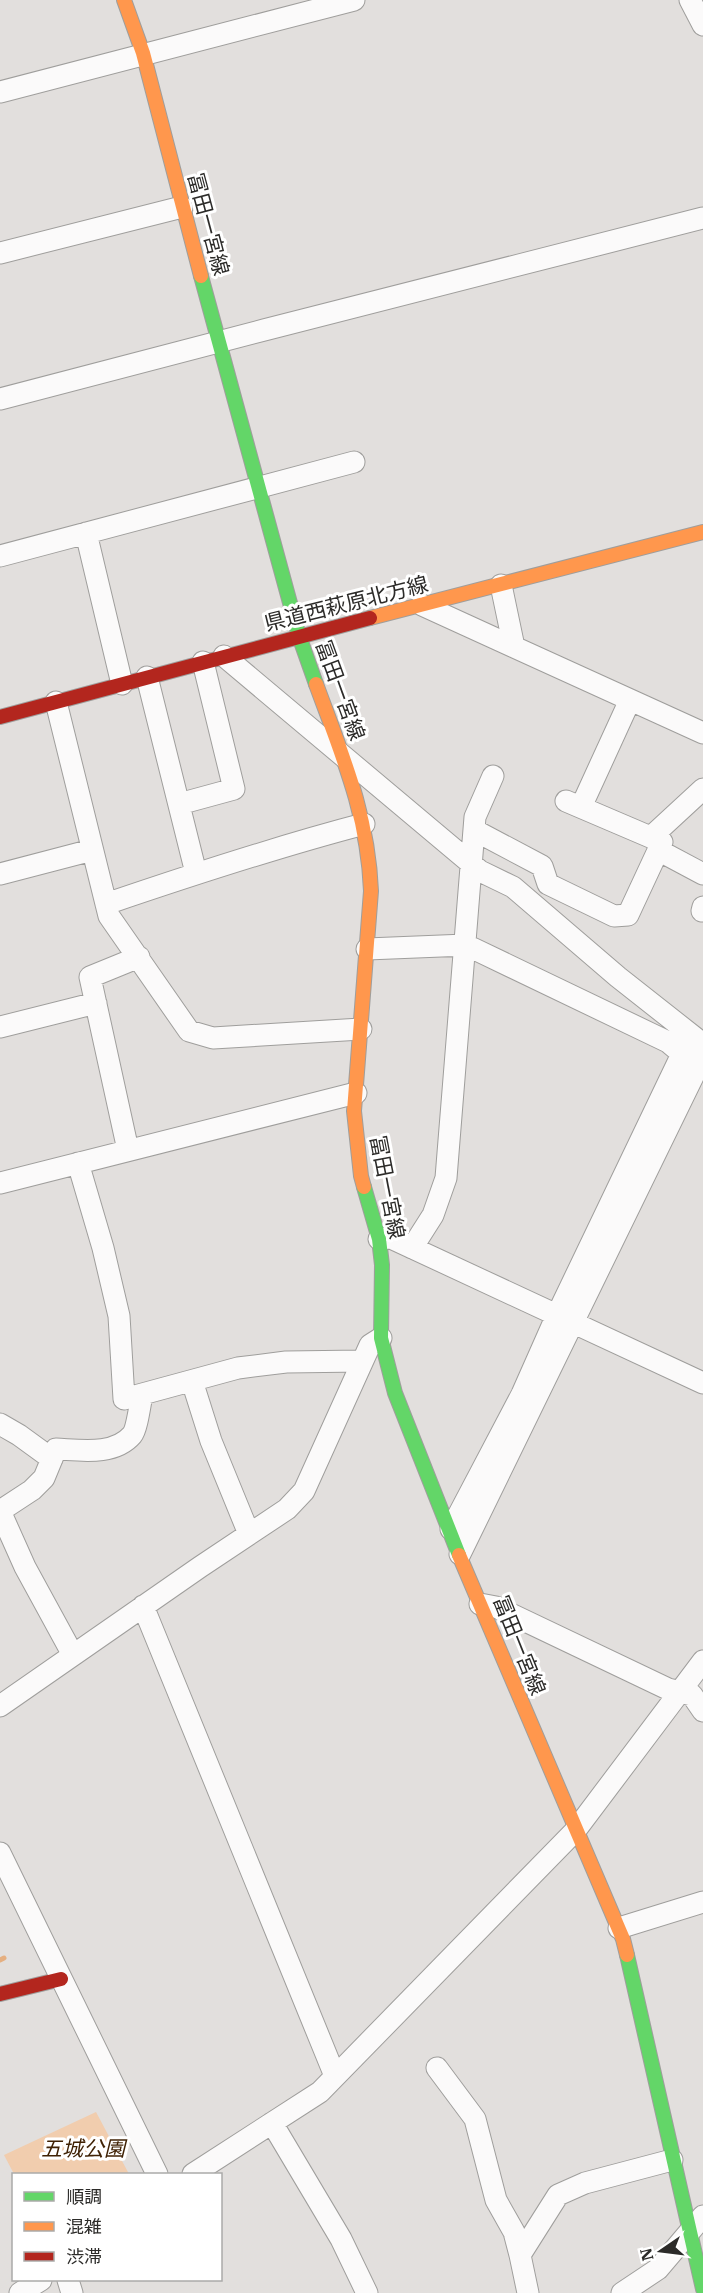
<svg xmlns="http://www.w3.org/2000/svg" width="703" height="2293" font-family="'IBM Plex Serif','Noto Sans JP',serif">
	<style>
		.green { fill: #f1cdae }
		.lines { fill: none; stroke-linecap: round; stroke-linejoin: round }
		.stream { stroke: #e5af80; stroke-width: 5 }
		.street-casing { stroke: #9f9e9c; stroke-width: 23 }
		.fast-casing { stroke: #9f9e9c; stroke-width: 16 }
		.slow-casing { stroke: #9f9e9c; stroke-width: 16 }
		.jam-casing { stroke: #9f9e9c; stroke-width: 16 }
		.street { stroke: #fbfafa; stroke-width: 21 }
		.fast { stroke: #63d668; stroke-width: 14 }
		.slow { stroke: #ff974d; stroke-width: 14 }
		.jam { stroke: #b3261e; stroke-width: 14 }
		.labels { text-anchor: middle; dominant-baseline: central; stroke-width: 6; stroke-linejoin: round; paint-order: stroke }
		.street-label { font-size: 21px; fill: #2c2b29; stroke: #fff }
		.park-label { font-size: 21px; font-style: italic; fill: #402205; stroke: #fff }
	</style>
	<rect width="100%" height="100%" fill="#e2dfdd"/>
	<!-- green -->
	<path class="green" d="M96 2112 129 2174H14L4 2155Z"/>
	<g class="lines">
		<!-- stream -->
		<path class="stream" d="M0 1960 4 1958"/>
		<!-- street casing -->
		<g class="street-casing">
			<path id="street" d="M690 0 703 25
				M0 92 354 0
				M0 253 182 207
				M0 399 264 330 703 218
				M86 533 122 684
				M0 556 354 462
				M501 585 514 647 703 733
				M422 605 514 647
				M224 656 480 871 513 887 618 977 703 1044
				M147 677 196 873
				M56 702 109 916 189 1031 213 1038 361 1029
				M179 804 234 789 203 662
				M581 807 630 700
				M474 830 542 866 548 884 614 916 628 915 662 842 566 801
				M651 837 703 789
				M658 850 703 874
				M0 874 92 850
				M106 904C191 875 276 847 364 824
				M702 911 703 907
				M367 949 466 945 668 1042 693 1063
				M0 1027 96 1003
				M128 1150 90 977 139 957
				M78 1163 103 1248 119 1316 124 1399 238 1368 286 1362 362 1361
				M0 1183 356 1093
				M379 1239 391 1238 703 1383
				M412 1248 433 1215 446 1178 475 817 493 776
				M192 1381 211 1441 249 1534
				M0 1424 19 1435 52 1459
				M0 1511 32 1490 44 1478 56 1449C80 1450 114 1456 132 1435 137 1429 140 1404 142 1395
				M0 1511 25 1567 73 1655
				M451 1529 522 1394 557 1315 682 1054
				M460 1554 703 1056
				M480 1604 496 1607 668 1689 692 1695 703 1711
				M143 1606 335 2076
				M0 1706 200 1567 287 1509 304 1491 370 1345 381 1338
				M0 1853 157 2174
				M619 1928 703 1902
				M437 2068 475 2119 496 2200 514 2232 520 2255
				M272 2123 341 2239 367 2293
				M193 2174 320 2092 575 1831 703 1661
				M68 2280 72 2293
				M20 2293 41 2280
				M528 2293 520 2255 558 2195 585 2183 672 2160
				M622 2293 658 2269 703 2216"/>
		</g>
		<!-- fast casing -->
		<g class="fast-casing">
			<path id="fast" d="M201 276 299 636 316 684
				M364 1187 379 1239 382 1265 381 1338 395 1393 459 1555
				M627 1955 703 2289"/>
		</g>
		<!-- slow casing -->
		<g class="slow-casing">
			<path id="slow" d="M124 0 143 53 201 276
				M370 618 703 532
				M316 684C342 755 368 814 371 891L354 1111 361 1176 364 1187
				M459 1555 623 1939 627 1955"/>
		</g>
		<!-- jam casing -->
		<g class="jam-casing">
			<path id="jam" d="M0 717 370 618
				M0 1994 61 1979"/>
		</g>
		<!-- street -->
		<use href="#street" class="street"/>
		<!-- fast -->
		<use href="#fast" class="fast"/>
		<!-- slow -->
		<use href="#slow" class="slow"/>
		<!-- jam -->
		<use href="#jam" class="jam"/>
	</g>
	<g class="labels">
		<!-- street labels -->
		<g class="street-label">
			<text transform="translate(209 224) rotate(75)">冨田一宮線</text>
			<text transform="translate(346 603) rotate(-14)">県道西萩原北方線</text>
			<text transform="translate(341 690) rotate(70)">冨田一宮線</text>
			<text transform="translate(388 1187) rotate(79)">冨田一宮線</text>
			<text transform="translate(520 1645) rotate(68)">冨田一宮線</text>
		</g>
		<!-- park labels -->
		<g class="park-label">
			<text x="83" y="2148">五城公園</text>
		</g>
	</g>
	<!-- legend -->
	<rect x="12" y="2173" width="210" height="108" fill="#ffffff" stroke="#abaaa9" stroke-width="1.5"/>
	<rect x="24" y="2192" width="30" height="9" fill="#63d668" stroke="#abaaa9" stroke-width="1.5"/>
	<text x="66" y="2203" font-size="18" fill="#2c2b29">順調</text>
	<rect x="24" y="2222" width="30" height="9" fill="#ff974d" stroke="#abaaa9" stroke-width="1.5"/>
	<text x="66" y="2233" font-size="18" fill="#2c2b29">混雑</text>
	<rect x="24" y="2252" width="30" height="9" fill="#b3261e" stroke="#abaaa9" stroke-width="1.5"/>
	<text x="66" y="2263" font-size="18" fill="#2c2b29">渋滞</text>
	<!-- north arrow -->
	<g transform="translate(661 2251) rotate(256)" stroke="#ffffff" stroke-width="4.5" paint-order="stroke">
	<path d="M0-4.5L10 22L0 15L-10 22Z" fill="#2c2b29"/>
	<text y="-9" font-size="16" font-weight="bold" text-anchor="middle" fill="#2c2b29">N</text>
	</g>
</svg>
